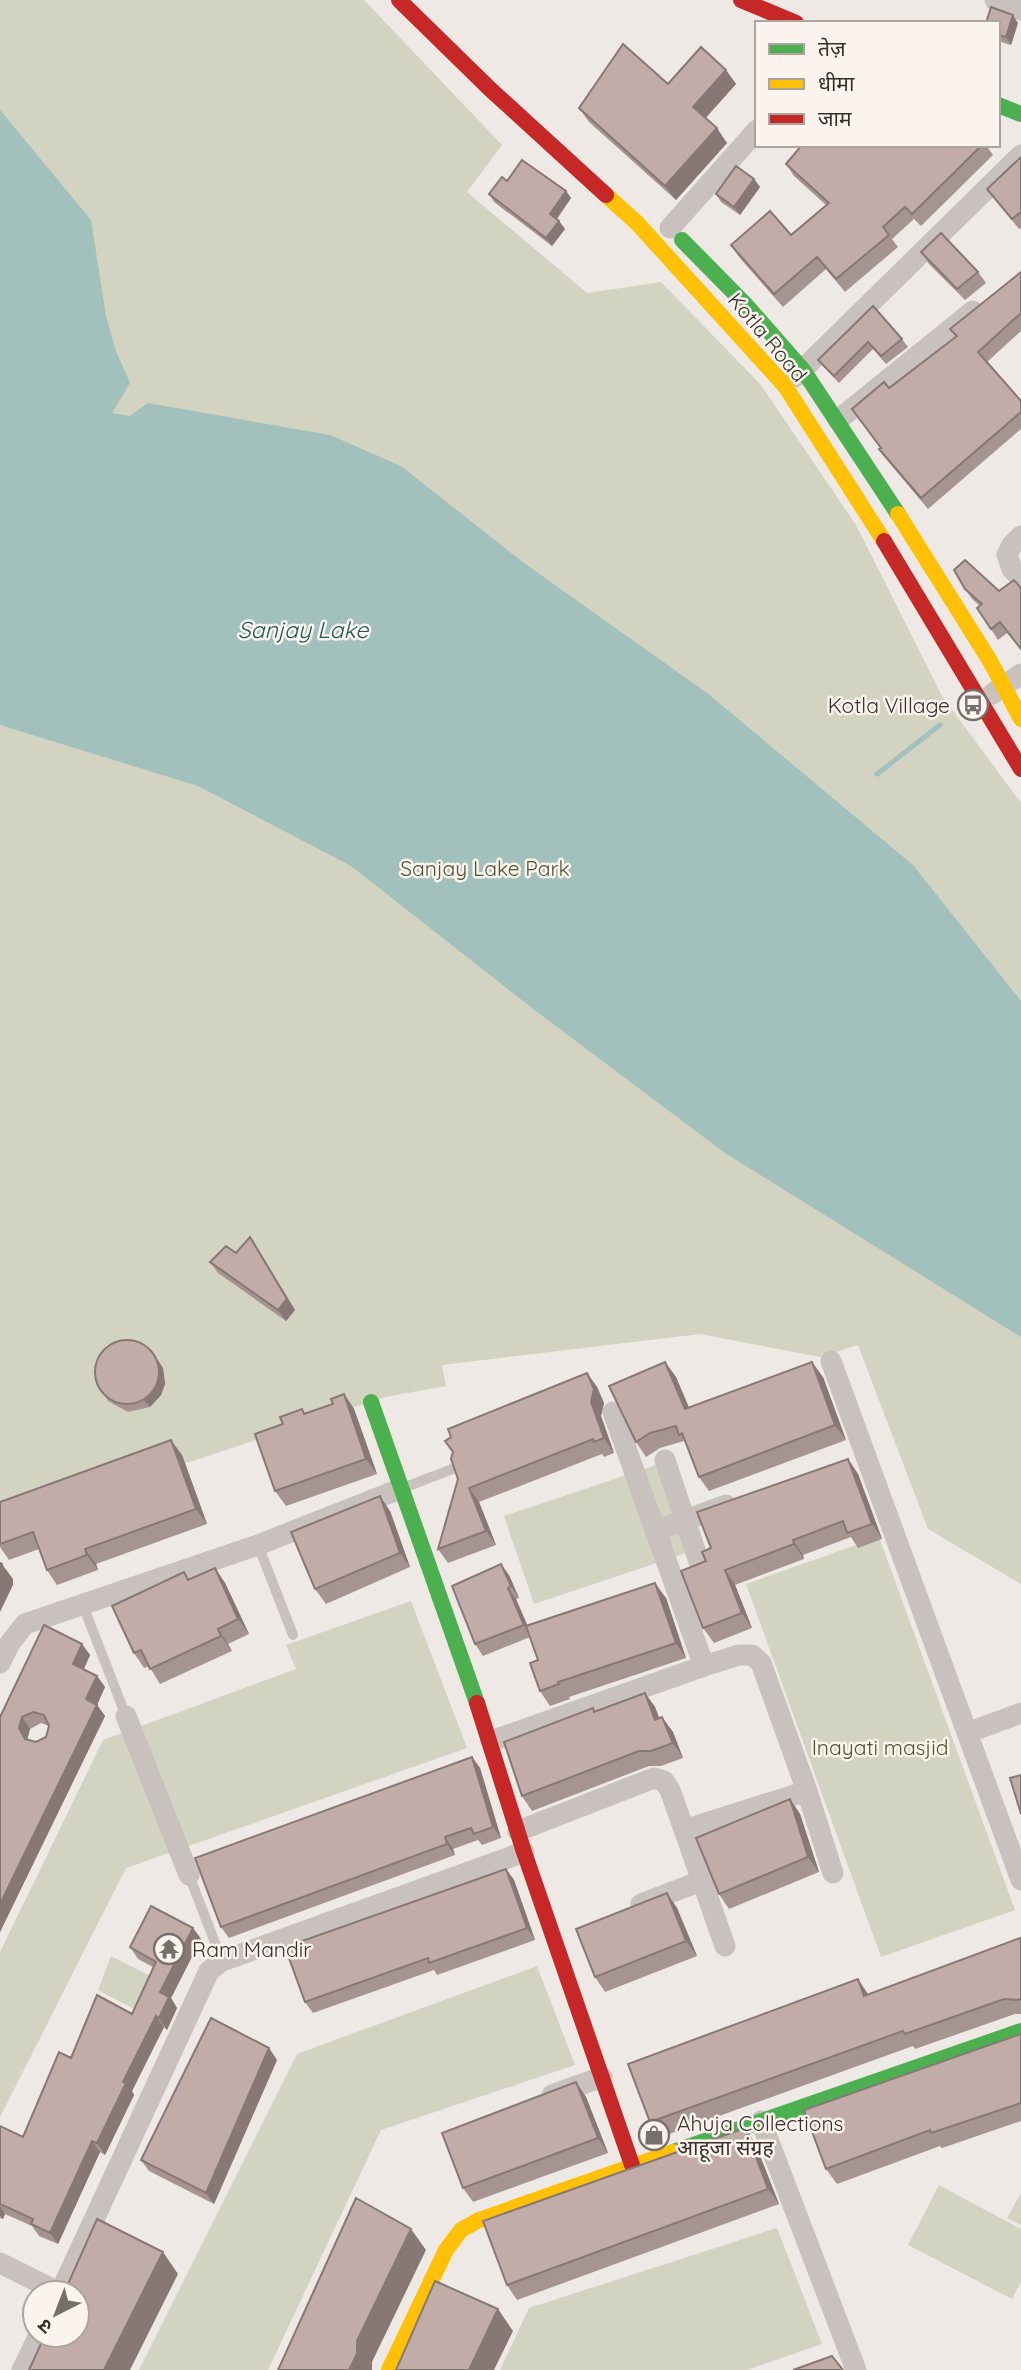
<svg xmlns="http://www.w3.org/2000/svg" width="1021" height="2370" font-family="Quicksand,'Noto Sans Devanagari',sans-serif">
	<style>
		.green { fill: #d2d3c0 }
		.water { fill: #a2c0bc }
		.lines { fill: none; stroke-linecap: round; stroke-linejoin: round }
		.stream { stroke: #a2c0bc; stroke-width: 5 }
		.lane { stroke: #c8c1bd; stroke-width: 10 }
		.street { stroke: #c8c1bd; stroke-width: 21 }
		.fast { stroke: #4caf50; stroke-width: 16 }
		.slow { stroke: #ffc107; stroke-width: 16 }
		.jam { stroke: #c62828; stroke-width: 16 }
		.wall { fill: #a69490; fill-rule: evenodd }
		.shaded-wall { fill: #877876 }
		.building { fill: #c1aca8; stroke: #877876; stroke-width: 2; fill-rule: evenodd }
		.labels { text-anchor: middle; dominant-baseline: central; stroke-width: 5; stroke-linejoin: round; paint-order: stroke }
		.street-label { font-size: 21px; fill: #392e2b; stroke: #faf3ee }
		.poi-label { font-size: 21px; fill: #392e2b; stroke: #faf3ee; text-anchor: start }
		.park-label { font-size: 21px; fill: #4e5630; stroke: #faf3ee }
		.water-label { font-size: 23px; font-style: italic; fill: #235955; stroke: #faf3ee }
	</style>
	<rect width="100%" height="100%" fill="#eee9e5"/>
	<!-- green -->
	<path class="green" d="M0 0H364L502 145 467 192 587 293 661 282 761 385 856 525 942 696 1021 803V1584L928 1529 858 1345 820 1357 700 1334 442 1365 446 1386 385 1397 0 1525Z
		M662 1463 692 1551 534 1604 504 1516Z
		M879 1537 1015 1910 881 1957 746 1584Z
		M411 1601 467 1748 126 1868 0 2117V1952L103 1740 296 1669 286 1645Z
		M111 1956 155 1978 138 2011 98 1990Z
		M537 1966 575 2065 381 2130 268 2370H139L297 2054Z
		M939 2185 1021 2229V2282L1012 2299 908 2245Z
		M1021 2193V2225L1007 2218Z
		M777 2228 822 2344 747 2370H500L529 2308Z"/>
	<!-- water -->
	<path class="water" d="M0 110 91 220 106 316 116 351 130 383 112 413 130 416 148 403 330 435 401 466 524 563 707 693 913 865 1021 1001V1337L725 1153 532 1008 351 866 198 786 0 725Z"/>
	<g class="lines">
		<!-- stream -->
		<path class="stream" d="M877 774 940 725"/>
		<!-- lane -->
		<path class="lane" d="M403 1488 455 1468
			M258 1545 293 1635
			M82 1603 126 1716
			M189 1875 222 1961"/>
		<!-- street -->
		<path class="street" d="M995 0 1021 10
			M670 228 757 130
			M795 377 1021 155
			M838 420 973 311
			M1021 536 1012 545 1007 555 1012 569 1021 578
			M992 694 1021 674
			M831 1361 1021 1880
			M613 1412 704 1666
			M665 1460 699 1562
			M655 1531 726 1505
			M0 1663 10 1643 25 1624 258 1545 400 1489
			M126 1716 189 1875
			M967 1733 1021 1713
			M491 1741 704 1666 739 1655H752L761 1663 807 1791 833 1873
			M684 1830 807 1791
			M518 1831 654 1778 664 1781 670 1790 725 1946
			M641 1904 701 1881
			M552 2095 602 2077
			M761 2121 856 2370
			M0 2263 60 2293
			M60 2293 209 1971 222 1961 524 1852
			M22 2370 39 2335"/>
		<!-- fast -->
		<path class="fast" d="M998 105 1021 114
			M682 240 746 305 803 370 898 514
			M371 1402 477 1703
			M673 2152 1021 2031"/>
		<!-- slow -->
		<path class="slow" d="M606 195 637 223 785 386 884 541
			M898 514 990 661 1021 719
			M389 2370 446 2250 461 2230 479 2220 673 2152"/>
		<!-- jam -->
		<path class="jam" d="M399 0 490 89 606 195
			M741 0 796 23
			M884 541 1021 769
			M477 1703 524 1852 632 2165"/>
	</g>
	<!-- wall -->
	<path class="wall" d="M998 23H1018L1011 45 998 41Z
		M726 70 736 84 705 118 727 143 676 200 589 122 579 108Z
		M802 145H986L993 155 921 226 914 219 892 239 898 247 845 292 826 269 783 307 739 257 731 245 791 235 826 205 794 176 786 164Z
		M1021 157V228L1019 229 987 189Z
		M754 179 760 187 740 215 721 202 716 194Z
		M507 181 566 191 571 198 557 219 565 229 552 246 494 202 489 194Z
		M921 252 978 272 986 283 965 300 929 264Z
		M1021 272V331L987 362 1021 401V429L928 509 887 460 879 449 956 337 950 329Z
		M873 306 902 339 908 347 886 364 873 349 839 383 824 367 818 360Z
		M1021 588V650L1007 633 998 640 991 629 980 606 973 600 965 589 999 591Z
		M258 1249 295 1310 286 1321 218 1273 210 1262 236 1253Z
		M665 1362 676 1377 689 1408 823 1377 846 1440 709 1491 699 1477 688 1448 684 1441 660 1448 646 1457 636 1442Z
		M163 1368 165 1384 161 1395 150 1407 128 1412 108 1401 103 1393Z
		M587 1373 597 1387 604 1403 601 1416 614 1453 604 1457 602 1454 479 1502 496 1545 448 1563 438 1549 458 1479Z
		M344 1394 354 1409 377 1474 286 1506 275 1491 283 1424 306 1414 333 1404Z
		M182 1455 207 1524 96 1564 98 1570 57 1585 47 1570 39 1549 9 1560 0 1547V1544Z
		M848 1459 858 1474 882 1539 858 1548 851 1537 803 1555 804 1559 735 1585 752 1628 714 1643 703 1628 706 1561 711 1548Z
		M390 1511 410 1567 326 1604 315 1589Z
		M215 1568 225 1583 249 1634 228 1644 232 1651 160 1684 149 1666 144 1668 134 1653 190 1579Z
		M509 1575 519 1598 516 1599 527 1625 666 1598 686 1658 569 1697 570 1699 550 1706 540 1691 538 1660 530 1637 483 1656 475 1644Z
		M82 1644 90 1655 84 1669 97 1676 105 1687 97 1705 105 1716 0 1932V1717ZM41 1723 49 1726 46 1737 36 1742 27 1740 30 1729Z
		M645 1693 655 1707 659 1718 673 1732 683 1758 661 1766H649L532 1811 522 1796 593 1708 595 1712Z
		M472 1757 480 1768 501 1838 482 1845 478 1840 453 1849 455 1855 229 1938 221 1927Z
		M790 1799 800 1814 819 1872 729 1909 719 1894Z
		M506 1869 514 1880 535 1940 437 1975 434 1970 313 2013 305 2002Z
		M667 1893 677 1908 697 1956 605 1992 595 1977Z
		M193 1928 201 1939 171 1998 177 2008 167 2030 164 2027 132 2091 134 2095 105 2155 100 2152 58 2244 39 2236 32 2226 5 2214 3 2219 0 2218V2126L23 2137 71 2058 132 2014 153 1967 138 1959 130 1947Z
		M1021 1940V2014H1015L915 2049 913 2046 661 2137 650 2122 868 1994Z
		M1021 2034V2121L942 2148 940 2146 837 2184 826 2169Z
		M269 2048 277 2060 214 2204 149 2171 141 2160Z
		M576 2082 586 2097 608 2153 473 2202 463 2188Z
		M745 2128 755 2143 779 2204 517 2300 507 2285Z"/>
	<!-- shaded-wall -->
	<path class="shaded-wall" d="M1013 15 1018 23 1011 45 1006 37Z
		M726 70 736 84 703 121 693 107Z
		M717 128 727 143 676 200 665 186Z
		M754 179 760 187 740 215 734 207Z
		M566 191 571 198 555 221 550 214Z
		M559 221 565 229 552 246 546 238Z
		M250 1237 295 1310 286 1321 278 1310Z
		M151 1350 163 1368 165 1384 161 1395 150 1407 144 1400Z
		M665 1362 676 1377 696 1424 685 1409Z
		M812 1362 823 1377 846 1440 835 1425Z
		M587 1373 597 1387 604 1403 601 1416 614 1453 604 1438 591 1402Z
		M344 1394 354 1409 377 1474 366 1459Z
		M171 1440 182 1455 207 1524 196 1509Z
		M848 1459 858 1474 882 1539 872 1524Z
		M469 1488 479 1502 496 1545 486 1531Z
		M380 1496 390 1511 410 1567 400 1553Z
		M793 1540 803 1555 804 1559 794 1544Z
		M85 1549 96 1564 98 1570 87 1555Z
		M2 1564 13 1579V1585L0 1612V1575Z
		M501 1564 509 1575 519 1598 511 1586Z
		M215 1568 225 1583 249 1634 238 1619Z
		M725 1570 735 1585 752 1628 742 1613Z
		M655 1583 666 1598 686 1658 676 1643Z
		M508 1588 516 1599 532 1636 524 1625Z
		M218 1629 228 1644 232 1651 221 1636Z
		M82 1644 90 1655 81 1675 73 1664Z
		M97 1676 105 1687 94 1711 86 1699Z
		M645 1693 655 1707 666 1735 655 1720Z
		M97 1705 105 1716 0 1932V1904Z
		M22 1717 30 1729 27 1740 25 1739 19 1728Z
		M662 1717 673 1732 683 1758 673 1743Z
		M472 1757 480 1768 501 1838 493 1827Z
		M790 1799 800 1814 819 1872 808 1857Z
		M445 1837 453 1849 455 1855 447 1844Z
		M506 1869 514 1880 535 1940 527 1928Z
		M667 1893 677 1908 697 1956 686 1941Z
		M193 1928 201 1939 171 1998 177 2008 167 2030 159 2018 160 1992Z
		M858 1979 868 1994 864 1996Z
		M156 2016 164 2027 132 2091 134 2095 105 2155 97 2143 123 2082Z
		M269 2048 277 2060 214 2204 206 2193Z
		M576 2082 586 2097 608 2153 598 2138Z
		M745 2128 755 2143 779 2204 768 2189Z
		M92 2141 100 2152 58 2244 50 2233Z
		M0 2206 5 2214 3 2219 0 2215Z
		M411 2229 426 2250 372 2362V2370H349L357 2341Z
		M163 2252 178 2274 130 2370H104Z
		M498 2309 513 2331 494 2370H469Z"/>
	<!-- building -->
	<path class="building" d="M991 7 1013 15 1006 37 998 35V23H986Z
		M623 44 668 84 701 47 726 70 693 107 717 128 665 186 579 108Z
		M802 145H982L912 214 905 207 883 227 889 235 836 279 817 257 774 294 731 245 770 211 791 235 829 203 786 164Z
		M1021 157V212L1012 219 987 189Z
		M522 160 566 191 550 214 559 221 546 238 489 194 502 177 507 181Z
		M736 166 754 179 734 207 716 194Z
		M941 233 978 272 957 289 921 252Z
		M1021 272V313L978 352 1021 401V412L921 498 879 449 881 448 852 409 884 382 889 388 957 336 950 329Z
		M873 306 902 339 881 356 868 342 834 376 818 360Z
		M965 560 999 591 1014 580 1021 588V649L1000 622 991 629 977 608 982 604 965 589 954 570Z
		M250 1237 287 1299 278 1310 210 1262 226 1246 236 1253Z
		M95 1372a32 32 0 1 1 64 0a32 32 0 1 1-64 0Z
		M665 1362 685 1409 812 1362 835 1425 699 1477 682 1433 679 1435 676 1426 650 1433 636 1442 609 1386Z
		M587 1373 594 1389 591 1402 604 1438 594 1442 593 1439 469 1488 486 1531 438 1549 458 1479 451 1459 453 1452 445 1441 451 1437 448 1429Z
		M344 1394 366 1459 275 1491 255 1434 283 1424 280 1417 302 1409 304 1414 333 1404 331 1399Z
		M171 1440 196 1509 85 1549 87 1555 47 1570 33 1532 0 1544V1502Z
		M848 1459 872 1524 847 1533 843 1521 793 1540 794 1544 725 1570 742 1613 703 1628 681 1571 706 1561 702 1552 711 1548 697 1512Z
		M380 1496 400 1553 315 1589 291 1532Z
		M0 1563 2 1564V1570L0 1575Z
		M501 1564 511 1586 508 1588 524 1625 475 1644 452 1586Z
		M215 1568 238 1619 218 1629 221 1636 150 1669 141 1650 134 1653 112 1606 184 1572 188 1580Z
		M655 1583 676 1643 558 1682 559 1684 540 1691 530 1663 538 1660 526 1626Z
		M44 1625 82 1644 73 1664 97 1676 86 1699 97 1705 0 1904V1717ZM33 1712 44 1715 49 1726 46 1737 36 1742 25 1739 19 1728 22 1717Z
		M645 1693 655 1720 662 1717 673 1743 651 1751H639L522 1796 504 1742 593 1708 594 1712Z
		M472 1757 493 1827 474 1834 471 1828 445 1837 447 1844 221 1927 195 1858Z
		M1021 1775V1814L1010 1778Z
		M790 1799 808 1857 719 1894 696 1838Z
		M506 1869 527 1928 429 1963 428 1958 305 2002 285 1947Z
		M667 1893 686 1941 595 1977 576 1929Z
		M151 1906 193 1928 160 1992 169 1997 159 2018 156 2016 123 2082 126 2083 97 2143 92 2141 50 2233 31 2224 33 2219 0 2204V2126L23 2137 59 2052 71 2058 97 1995 132 2014 156 1962 130 1947Z
		M1020 1938 1021 1942V1999L1018 2000 1004 1999 905 2034 903 2031 650 2122 628 2064 858 1979 864 1996Z
		M211 2018 269 2048 206 2193 141 2160Z
		M1021 2034V2103L931 2133 930 2130 826 2169 804 2110Z
		M576 2082 598 2138 463 2188 442 2133Z
		M745 2128 768 2189 507 2285 483 2221Z
		M356 2198 411 2229 357 2341V2354L349 2370H278Z
		M97 2219 163 2252 104 2370H29L45 2335H77V2293H64Z
		M435 2281 498 2309 469 2370H396Z
		M832 2356 843 2370H793Z"/>
	<!-- icons -->
	<defs>
		<g id="bus-ring" transform="scale(1.575)"><circle r="9.5" fill="#faf3ee" stroke="#786f6c" stroke-width="1.5"/><path d="M-5-6H5V4H4V6H2V4H-2V6H-4V4H-5ZM-3.5-4V0h7V-4ZM-3.5 1.2v1.5H-2V1.2ZM2 1.2v1.5H3.5V1.2Z" fill="#786f6c"/></g>
		<g id="temple-ring" transform="scale(1.575)"><circle r="9.5" fill="#faf3ee" stroke="#786f6c" stroke-width="1.5"/><path d="M0-6L5-2H3V0L6.5 2.5H4V6H1.5V3h-3V6H-4V2.5H-6.5L-3 0V-2H-5Z" fill="#786f6c"/></g>
		<g id="shop-ring" transform="scale(1.575)"><circle r="9.5" fill="#faf3ee" stroke="#786f6c" stroke-width="1.5"/><path d="M-5-2.5h2.3a2.7 3.5 0 0 1 5.4 0H5L5.5 6h-11ZM-1.5-2.5h3a1.5 2.3 0 0 0-3 0Z" fill="#786f6c"/></g>
	</defs>
	<g fill-rule="evenodd">
		<use href="#bus-ring" x="973" y="705"/>
		<use href="#temple-ring" x="169" y="1949"/>
		<use href="#shop-ring" x="654" y="2135"/>
	</g>
	<g class="labels">
		<!-- street labels -->
		<g class="street-label">
			<text transform="translate(768 337) rotate(50)">Kotla Road</text>
		</g>
		<!-- poi labels -->
		<g class="poi-label">
			<text x="950" y="705" text-anchor="end">Kotla Village</text>
			<text x="192" y="1949">Ram Mandir</text>
			<text x="677" y="2123">Ahuja Collections<tspan x="677" dy="24">आहूजा संग्रह</tspan></text>
		</g>
		<!-- park labels -->
		<g class="park-label">
			<text x="485" y="868">Sanjay Lake Park</text>
			<text x="880" y="1747">Inayati masjid</text>
		</g>
		<!-- water labels -->
		<g class="water-label">
			<text x="303" y="629">Sanjay Lake</text>
		</g>
	</g>
	<!-- legend -->
	<rect x="755" y="21" width="245" height="126" fill="#faf3ee" stroke="#ada4a0" stroke-width="2"/>
	<rect x="769" y="44" width="35" height="10" fill="#4caf50" stroke="#ada4a0" stroke-width="2"/>
	<text x="818" y="56" font-size="21" fill="#392e2b">तेज़</text>
	<rect x="769" y="79" width="35" height="10" fill="#ffc107" stroke="#ada4a0" stroke-width="2"/>
	<text x="818" y="91" font-size="21" fill="#392e2b">धीमा</text>
	<rect x="769" y="114" width="35" height="10" fill="#c62828" stroke="#ada4a0" stroke-width="2"/>
	<text x="818" y="126" font-size="21" fill="#392e2b">जाम</text>
	<!-- north arrow -->
	<g transform="translate(56 2314) rotate(222)"><circle r="33" fill="#faf3ee" stroke="#ada4a0" stroke-width="2"/>
	<path d="M0-5L12 26L0 18L-12 26Z" fill="#786f6c"/>
	<text y="-10" font-size="19" font-weight="bold" text-anchor="middle" fill="#392e2b">उ</text>
	</g>
</svg>
